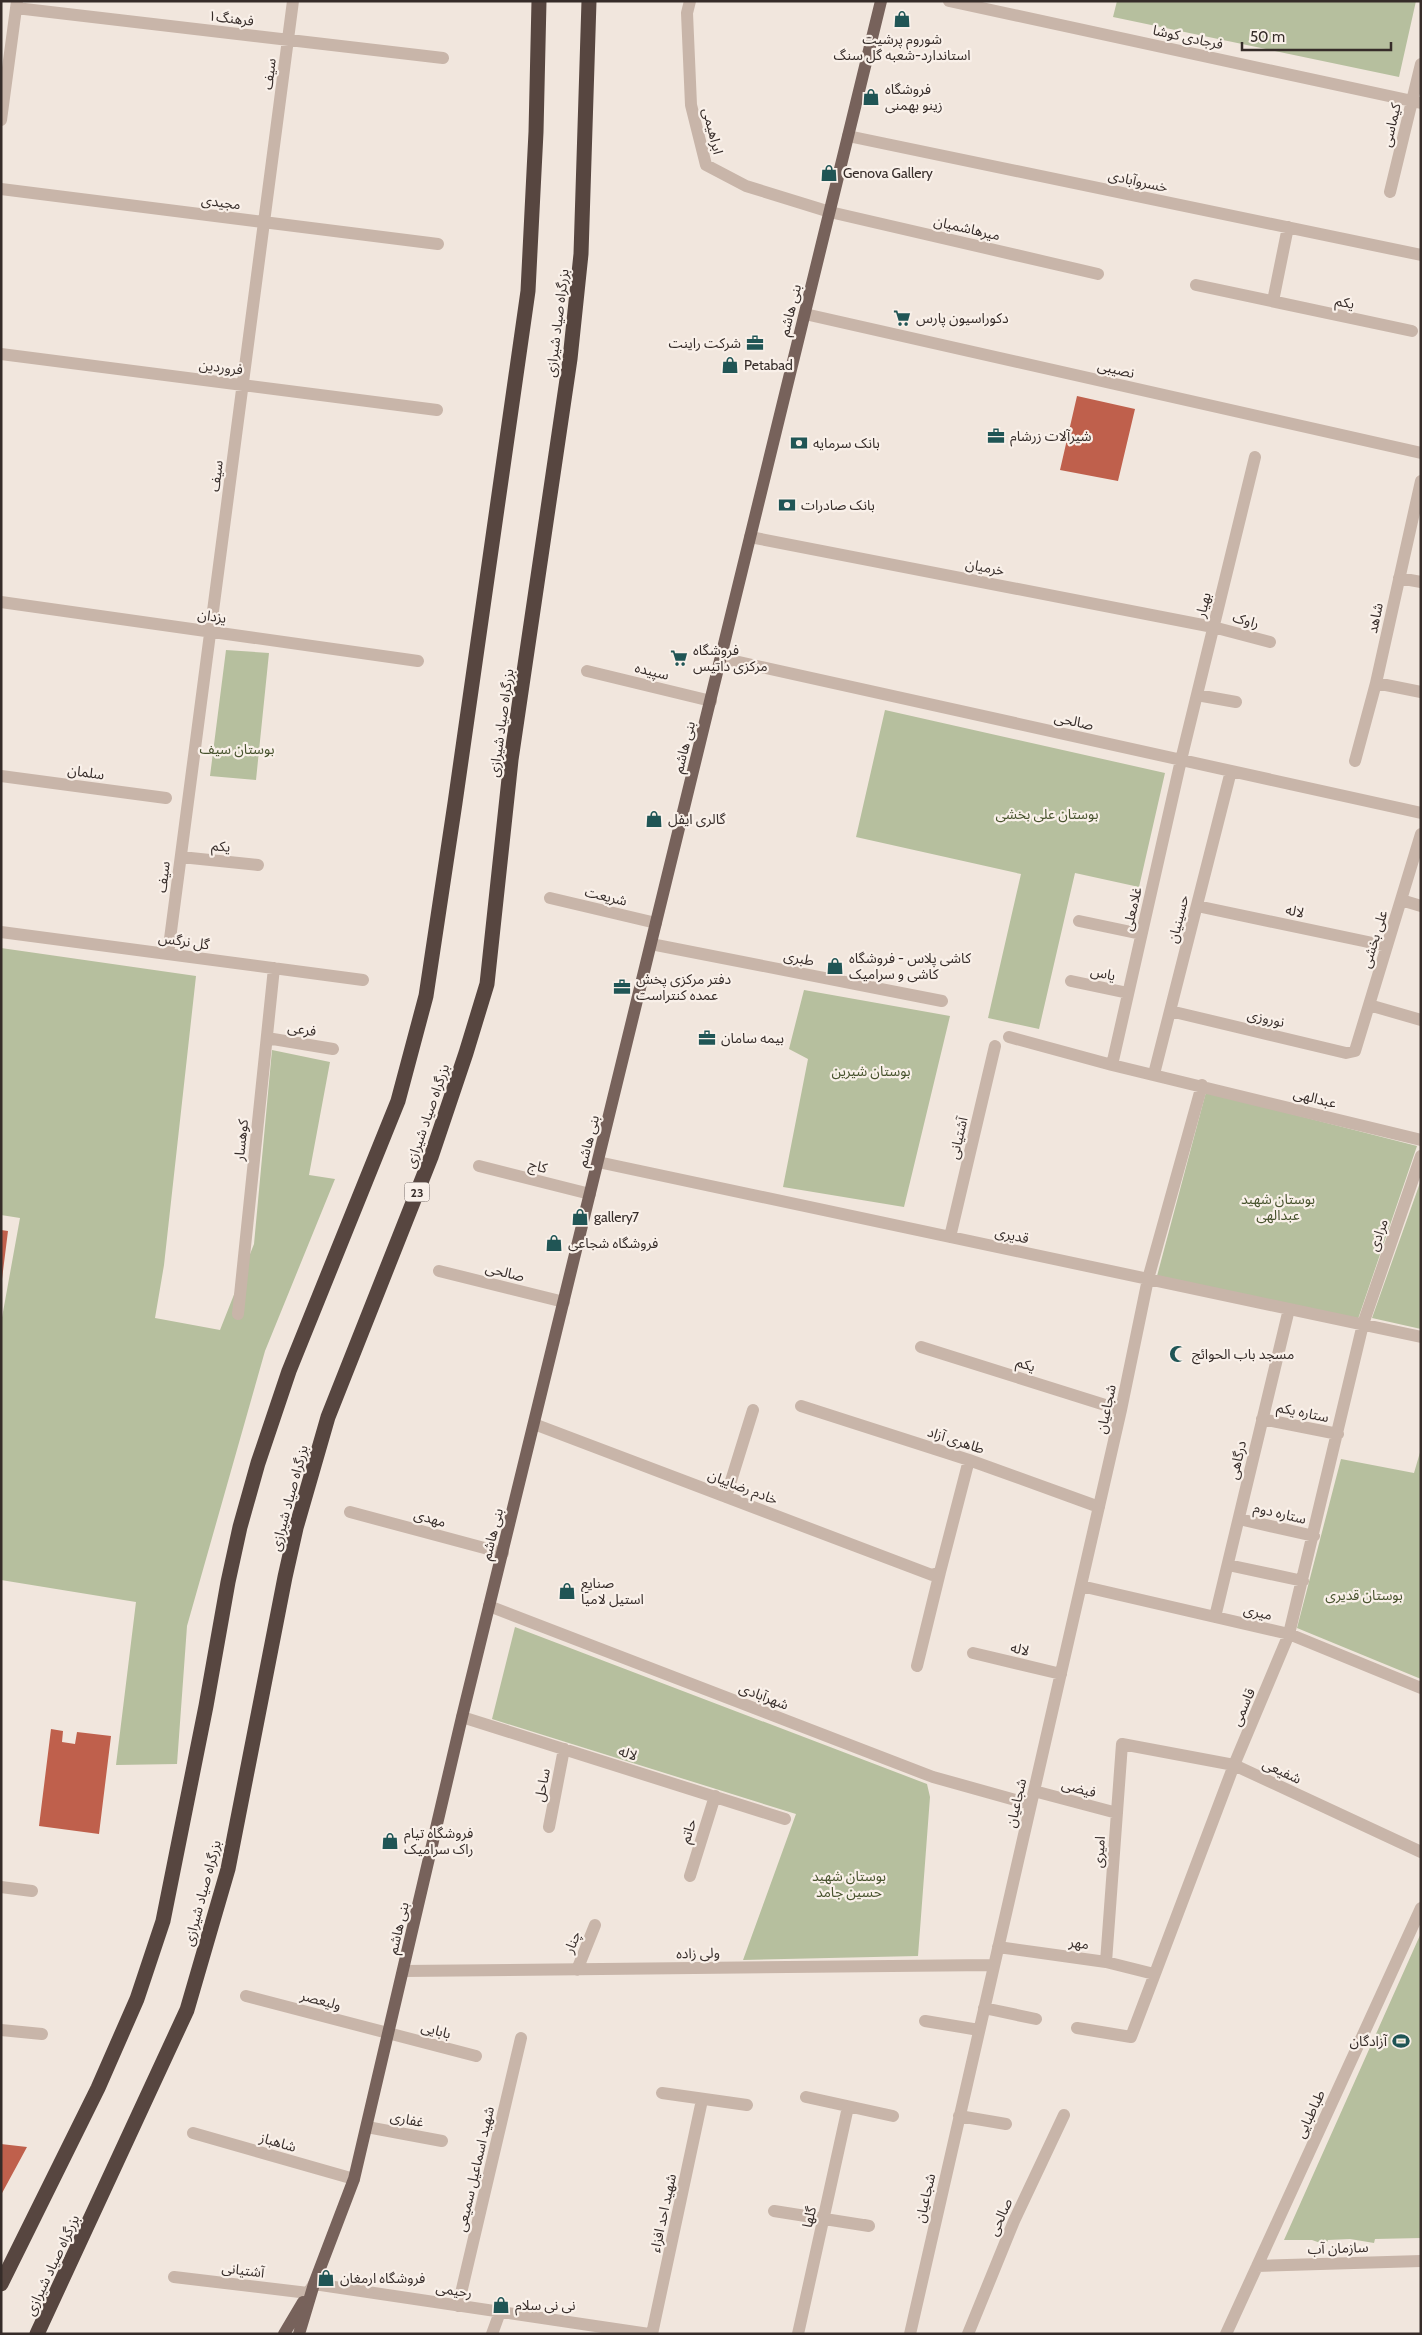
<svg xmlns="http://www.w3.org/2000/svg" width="1422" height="2335" font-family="Cabin,'Noto Sans Arabic',sans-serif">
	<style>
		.green { fill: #b6bf9e }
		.building { fill: #bf604c }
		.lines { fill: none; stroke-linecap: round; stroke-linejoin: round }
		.minor { stroke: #c8b5a9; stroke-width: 12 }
		.major { stroke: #77625b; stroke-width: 12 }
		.highway { stroke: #574640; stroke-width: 15 }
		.labels { text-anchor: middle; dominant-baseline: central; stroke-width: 4.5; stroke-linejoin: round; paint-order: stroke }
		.shield { fill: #f9f0e9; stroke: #706763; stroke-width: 1 }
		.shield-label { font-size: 12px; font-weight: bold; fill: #362c29 }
		.street-label { font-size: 14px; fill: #362c29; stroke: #f9f0e9 }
		.poi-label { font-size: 14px; fill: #362c29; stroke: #f9f0e9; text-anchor: start }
		.park-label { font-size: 14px; fill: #48532e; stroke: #f9f0e9 }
	</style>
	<rect width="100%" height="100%" fill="#f1e6dd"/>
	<!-- green -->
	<path class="green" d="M1117 1H1416L1399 77 1113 17Z
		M226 650 269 653 256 780 210 776Z
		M885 710 1165 773 1139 887 1075 873 1039 1029 988 1018 1021 874 856 837Z
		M1 948 196 976 164 1265 155 1318 220 1330 254 1244 272 1050 330 1062 309 1175 335 1179 265 1351 187 1626 177 1764 116 1765 136 1602 1 1580V1323L20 1218 1 1215Z
		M804 990 950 1016 904 1207 783 1187 808 1059 789 1049Z
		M1206 1092 1417 1146 1358 1319 1157 1276Z
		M1421 1180V1329L1372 1318Z
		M1421 1449V1679L1297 1628 1341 1459 1414 1473Z
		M515 1627 927 1784 930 1797 918 1956 743 1960 796 1814 492 1719Z
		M1421 1933V2238L1375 2239 1374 2243 1350 2239 1328 2240 1326 2245 1312 2240H1284Z"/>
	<!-- building -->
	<path class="building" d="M1077 396 1135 409 1118 481 1060 470Z
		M1 1230 8 1231 2 1279H1Z
		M51 1729 63 1731 62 1742 75 1744 77 1732 111 1736 99 1834 39 1826Z
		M1 2144 27 2147 1 2195Z"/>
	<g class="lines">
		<!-- minor -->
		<path class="minor" d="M690 1 687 13 691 105 706 165 746 186 830 212 1098 274
			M949 1 1421 103
			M16 8 443 58
			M1 120 17 1
			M848 136 1421 255
			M1 189 438 244
			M1390 192 1421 64
			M1196 285 1412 331
			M1273 301 1288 227
			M805 314 1421 453
			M1 354 437 410
			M750 537 1213 627 1270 642
			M1399 578 1421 582
			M1 602 418 661
			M721 658 1421 813
			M587 671 711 701
			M1376 683 1421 692
			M1197 695 1236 702
			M1355 761 1376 683 1421 481
			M1 776 166 798
			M181 857 258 865
			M550 898 656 923
			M1401 900 1421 906
			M1197 906 1387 946
			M1079 921 1141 934
			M1 932 363 980
			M651 944 942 1001
			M168 954 293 1
			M1071 981 1128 993
			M1369 1005 1421 1020
			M1170 1011 1346 1053 1355 1051 1421 834
			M1009 1037 1112 1065 1421 1140
			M267 1038 333 1049
			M1112 1065 1181 760 1255 457
			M1154 1074 1231 771
			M598 1162 1421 1337
			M479 1166 590 1194
			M950 1237 995 1046
			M439 1271 564 1302
			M238 1314 274 968
			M921 1347 1121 1410
			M801 1406 969 1460 1099 1507
			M1262 1419 1338 1434
			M534 1424 932 1575 940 1572 969 1460
			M726 1497 753 1410
			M350 1512 503 1553
			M1239 1519 1314 1536
			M1228 1565 1303 1581
			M1081 1586 1289 1634 1421 1688
			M489 1606 933 1777 1030 1804
			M1215 1617 1289 1309
			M973 1653 1061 1674
			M917 1666 940 1572
			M462 1717 785 1819
			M1034 1791 1117 1813
			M549 1827 564 1749
			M690 1876 715 1796
			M1 1887 32 1891
			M998 1947 1106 1962 1154 1974
			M1106 1962 1122 1744 1234 1765 1421 1852
			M577 1970 595 1925
			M403 1971 994 1965
			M246 1996 476 2056
			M984 2008 1036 2019
			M925 2021 979 2030
			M1077 2028 1131 2037 1234 1765 1289 1634 1363 1324 1421 1156
			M1 2030 42 2034
			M662 2093 747 2105
			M806 2097 893 2116
			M959 2116 1006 2124
			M367 2127 442 2141
			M193 2133 354 2179
			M774 2211 869 2226 864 2225
			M1257 2266 1421 2261
			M174 2277 308 2293 314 2284 649 2334
			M458 2306 521 2038
			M492 2334 500 2312
			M652 2334 702 2100
			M798 2334 848 2107
			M910 2334 1121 1410 1148 1279 1202 1085
			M968 2334 1014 2221 1064 2115
			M1226 2334 1421 1908"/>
		<!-- major -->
		<path class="major" d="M284 2334 303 2302
			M299 2334 314 2284 354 2179 462 1717 881 1"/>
		<!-- highway -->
		<path class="highway" d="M1 2284 98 2088 137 1999 163 1921 206 1706 228 1582 240 1527 258 1463 289 1371 398 1101 426 996 455 803 528 291 536 132 539 1
			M37 2334 187 2010 228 1869 285 1577 296 1528 328 1417 431 1157 466 1053 487 984 511 760 570 359 581 254 589 1"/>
	</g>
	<!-- icons -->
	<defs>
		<g id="shop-bare" transform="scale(1.35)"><path d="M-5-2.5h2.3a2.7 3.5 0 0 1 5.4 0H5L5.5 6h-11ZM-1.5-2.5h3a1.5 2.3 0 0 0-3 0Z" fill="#205555" stroke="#f9f0e9" stroke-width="2.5" paint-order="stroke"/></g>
		<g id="supermarket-bare" transform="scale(1.35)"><path d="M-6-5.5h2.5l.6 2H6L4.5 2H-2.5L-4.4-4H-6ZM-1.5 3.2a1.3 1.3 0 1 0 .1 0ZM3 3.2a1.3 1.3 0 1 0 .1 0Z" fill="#205555" stroke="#f9f0e9" stroke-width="2.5" paint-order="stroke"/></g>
		<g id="office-bare" transform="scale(1.35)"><path d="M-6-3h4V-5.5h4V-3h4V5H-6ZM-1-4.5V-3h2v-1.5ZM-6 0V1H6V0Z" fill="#205555" stroke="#f9f0e9" stroke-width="2.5" paint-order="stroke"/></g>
		<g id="bank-bare" transform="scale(1.35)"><path d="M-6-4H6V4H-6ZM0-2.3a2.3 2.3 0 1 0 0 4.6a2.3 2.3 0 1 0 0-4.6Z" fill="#205555" stroke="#f9f0e9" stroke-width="2.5" paint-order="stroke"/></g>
		<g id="mosque-bare" transform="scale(1.35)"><path d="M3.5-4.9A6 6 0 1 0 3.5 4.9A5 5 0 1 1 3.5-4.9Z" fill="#205555" stroke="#f9f0e9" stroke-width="2.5" paint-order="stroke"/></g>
		<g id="stadium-bare" transform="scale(1.35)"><path d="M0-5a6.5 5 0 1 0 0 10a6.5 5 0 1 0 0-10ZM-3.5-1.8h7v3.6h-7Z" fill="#205555" stroke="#f9f0e9" stroke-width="2.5" paint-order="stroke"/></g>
	</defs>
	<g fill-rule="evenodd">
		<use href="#shop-bare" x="902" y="19"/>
		<use href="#shop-bare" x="871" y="97"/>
		<use href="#shop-bare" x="829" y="173"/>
		<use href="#supermarket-bare" x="902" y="318"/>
		<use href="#office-bare" x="755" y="343"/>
		<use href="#shop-bare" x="730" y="365"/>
		<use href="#office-bare" x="996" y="436"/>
		<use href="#bank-bare" x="799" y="443"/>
		<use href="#bank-bare" x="787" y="505"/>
		<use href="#supermarket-bare" x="679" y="658"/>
		<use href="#shop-bare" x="654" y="819"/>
		<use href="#shop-bare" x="835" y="966"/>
		<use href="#office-bare" x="622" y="987"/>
		<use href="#office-bare" x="707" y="1038"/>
		<use href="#shop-bare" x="580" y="1217"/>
		<use href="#shop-bare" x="554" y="1243"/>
		<use href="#mosque-bare" x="1178" y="1354"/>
		<use href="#shop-bare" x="567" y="1591"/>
		<use href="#shop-bare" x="390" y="1841"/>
		<use href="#stadium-bare" x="1401" y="2041"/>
		<use href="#shop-bare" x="326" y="2278"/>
		<use href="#shop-bare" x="501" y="2305"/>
	</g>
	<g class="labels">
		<!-- shield labels -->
		<rect class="shield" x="404.5" y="1182.5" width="25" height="19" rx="4"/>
		<g class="shield-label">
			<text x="417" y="1192">23</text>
		</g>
		<!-- street labels -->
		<g class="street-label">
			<text transform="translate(231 18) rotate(7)">فرهنگ۱</text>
			<text transform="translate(1188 37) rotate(12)">فرجادی کوشا</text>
			<text transform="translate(269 74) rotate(-83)">سیف</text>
			<text transform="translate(1391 125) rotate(-77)">کیماسی</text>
			<text transform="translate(713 131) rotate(76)">ابراهیمی</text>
			<text transform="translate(1138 181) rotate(12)">خسروآبادی</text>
			<text transform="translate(221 202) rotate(7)">مجیدی</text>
			<text transform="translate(967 228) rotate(13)">میرهاشمیان</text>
			<text transform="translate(1345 302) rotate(12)">یکم</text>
			<text transform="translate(790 310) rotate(-76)">بنی هاشم</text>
			<text transform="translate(557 323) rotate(-83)">بزرگراه صیاد شیرازی</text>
			<text transform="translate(221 367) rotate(7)">فروردین</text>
			<text transform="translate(1116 369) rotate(13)">نصیبی</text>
			<text transform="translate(216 476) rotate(-83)">سیف</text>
			<text transform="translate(985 567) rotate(11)">خرمیان</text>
			<text transform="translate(1203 605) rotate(-76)">بهیار</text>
			<text transform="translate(212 616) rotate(8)">یزدان</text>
			<text transform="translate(1375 618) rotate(-78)">شاهد</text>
			<text transform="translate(1246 620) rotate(16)">راوک</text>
			<text transform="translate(652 671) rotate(14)">سپیده</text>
			<text transform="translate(1074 721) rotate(12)">صالحی</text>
			<text transform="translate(501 723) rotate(-82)">بزرگراه صیاد شیرازی</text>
			<text transform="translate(684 747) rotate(-76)">بنی هاشم</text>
			<text transform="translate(86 772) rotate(8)">سلمان</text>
			<text transform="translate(221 846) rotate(6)">یکم</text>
			<text transform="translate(163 877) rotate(-83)">سیف</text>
			<text transform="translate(606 896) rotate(13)">شریعت</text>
			<text transform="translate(1132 909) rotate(-77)">غلامعلی</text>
			<text transform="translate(1295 911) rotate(12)">لاله</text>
			<text transform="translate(1178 919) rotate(-76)">حسینیان</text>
			<text transform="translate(1374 939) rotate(-73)">علی بخشی</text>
			<text transform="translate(184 941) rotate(8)">گل نرگس</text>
			<text transform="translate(799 958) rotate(11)">طبری</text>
			<text transform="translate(1103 973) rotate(12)">یاس</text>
			<text transform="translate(1266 1018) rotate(13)">نوروزی</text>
			<text transform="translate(302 1029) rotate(9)">فرعی</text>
			<text transform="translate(1315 1098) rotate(14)">عبدالهی</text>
			<text transform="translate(427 1116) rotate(-71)">بزرگراه صیاد شیرازی</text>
			<text transform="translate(958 1138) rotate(-77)">آشتیانی</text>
			<text transform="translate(241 1140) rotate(-84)">کوهسار</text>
			<text transform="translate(588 1141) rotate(-76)">بنی هاشم</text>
			<text transform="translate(538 1166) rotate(14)">کاج</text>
			<text transform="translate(1012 1235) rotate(12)">قدیری</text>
			<text transform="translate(1378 1235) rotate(-71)">مرادی</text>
			<text transform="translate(505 1272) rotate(14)">صالحی</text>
			<text transform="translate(1026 1364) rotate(18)">یکم</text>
			<text transform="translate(1106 1409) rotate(-78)">شجاعیان</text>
			<text transform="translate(1303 1412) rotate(12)">ستاره یکم</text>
			<text transform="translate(956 1440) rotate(18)">طاهری آزاد</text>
			<text transform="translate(1237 1460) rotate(-77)">درگاهی</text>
			<text transform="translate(743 1487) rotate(21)">خادم رضاییان</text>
			<text transform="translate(289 1498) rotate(-75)">بزرگراه صیاد شیرازی</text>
			<text transform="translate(1280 1513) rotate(13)">ستاره دوم</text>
			<text transform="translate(430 1518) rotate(15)">مهدی</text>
			<text transform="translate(492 1534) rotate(-76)">بنی هاشم</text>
			<text transform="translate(1258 1612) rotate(13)">میری</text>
			<text transform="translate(1020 1649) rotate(13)">لاله</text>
			<text transform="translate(764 1696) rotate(21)">شهرآبادی</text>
			<text transform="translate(1243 1707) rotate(-67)">قاسمی</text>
			<text transform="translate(628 1753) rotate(18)">لاله</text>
			<text transform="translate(1282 1771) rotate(25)">شفیعی</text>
			<text transform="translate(542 1785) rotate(-79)">ساحل</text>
			<text transform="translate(1079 1788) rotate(15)">فیضی</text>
			<text transform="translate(1016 1803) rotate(-77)">شجاعیان</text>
			<text transform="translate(688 1831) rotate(-72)">حاتم</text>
			<text transform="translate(1099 1852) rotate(-86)">امیری</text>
			<text transform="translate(202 1893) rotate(-75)">بزرگراه صیاد شیرازی</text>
			<text transform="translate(398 1928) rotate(-77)">بنی هاشم</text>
			<text transform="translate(572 1942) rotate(-68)">چنار</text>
			<text transform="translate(1079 1943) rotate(8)">مهر</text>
			<text transform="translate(698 1953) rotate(-1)">ولی زاده</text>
			<text transform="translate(321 2000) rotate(15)">ولیعصر</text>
			<text transform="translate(436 2030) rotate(15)">بابایی</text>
			<text transform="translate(1310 2114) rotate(-65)">طباطبایی</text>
			<text transform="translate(407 2119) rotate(11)">غفاری</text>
			<text transform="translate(278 2142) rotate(16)">شاهباز</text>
			<text transform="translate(475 2169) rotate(-77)">شهید اسماعیل سمیعی</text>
			<text transform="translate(925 2198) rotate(-77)">شجاعیان</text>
			<text transform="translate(663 2213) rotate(-78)">شهید احد افزاء</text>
			<text transform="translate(809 2217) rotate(-77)">گلها</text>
			<text transform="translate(1000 2217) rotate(-66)">صالحی</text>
			<text transform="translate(1338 2248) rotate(-2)">سازمان آب</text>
			<text transform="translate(52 2265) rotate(-65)">بزرگراه صیاد شیرازی</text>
			<text transform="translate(243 2270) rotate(7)">آشتیانی</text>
			<text transform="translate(454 2290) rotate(9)">رحیمی</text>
		</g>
		<!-- poi labels -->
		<g class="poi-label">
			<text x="902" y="39" text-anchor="middle">شوروم پرشیت<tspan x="902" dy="16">استاندارد-شعبه گل سنگ</tspan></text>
			<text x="885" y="89">فروشگاه<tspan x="885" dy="16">زینو بهمنی</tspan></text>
			<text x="843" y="173">Genova Gallery</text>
			<text x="916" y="318">دکوراسیون پارس</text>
			<text x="741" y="343" text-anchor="end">شرکت راینت</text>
			<text x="744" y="365">Petabad</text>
			<text x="1010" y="436">شیرآلات زرشام</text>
			<text x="813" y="443">بانک سرمایه</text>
			<text x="801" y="505">بانک صادرات</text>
			<text x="693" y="650">فروشگاه<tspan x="693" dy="16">مرکزی داتیس</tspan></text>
			<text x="668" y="819">گالری ایفل</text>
			<text x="849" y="958">کاشی پلاس - فروشگاه<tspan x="849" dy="16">کاشی و سرامیک</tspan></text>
			<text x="636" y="979">دفتر مرکزی پخش<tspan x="636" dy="16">عمده کنتراست</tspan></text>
			<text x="721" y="1038">بیمه سامان</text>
			<text x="594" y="1217">gallery7</text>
			<text x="568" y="1243">فروشگاه شجاعی</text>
			<text x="1192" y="1354">مسجد باب الحوائج</text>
			<text x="581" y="1583">صنایع<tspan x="581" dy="16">استیل لامیا</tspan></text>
			<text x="404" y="1833">فروشگاه تیام<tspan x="404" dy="16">راک سرامیک</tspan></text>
			<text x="1387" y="2041" text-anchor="end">آزادگان</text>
			<text x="340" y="2278">فروشگاه ارمغان</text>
			<text x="515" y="2305">نی نی سلام</text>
		</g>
		<!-- park labels -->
		<g class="park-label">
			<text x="237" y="749">بوستان سیف</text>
			<text x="1047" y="814">بوستان علی بخشی</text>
			<text x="871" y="1071">بوستان شیرین</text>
			<text x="1278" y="1199">بوستان شهید<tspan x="1278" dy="16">عبدالهی</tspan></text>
			<text x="1364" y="1595">بوستان قدیری</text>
			<text x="849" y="1876">بوستان شهید<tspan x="849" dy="16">حسین جامد</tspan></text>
		</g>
	</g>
	<!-- border -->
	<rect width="1422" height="2335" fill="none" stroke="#362c29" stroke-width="5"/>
	<!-- scale -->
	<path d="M1242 42v8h149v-8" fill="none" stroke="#362c29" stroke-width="2.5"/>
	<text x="1250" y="42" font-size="15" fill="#362c29" stroke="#f9f0e9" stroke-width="4" paint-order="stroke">50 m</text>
</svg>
